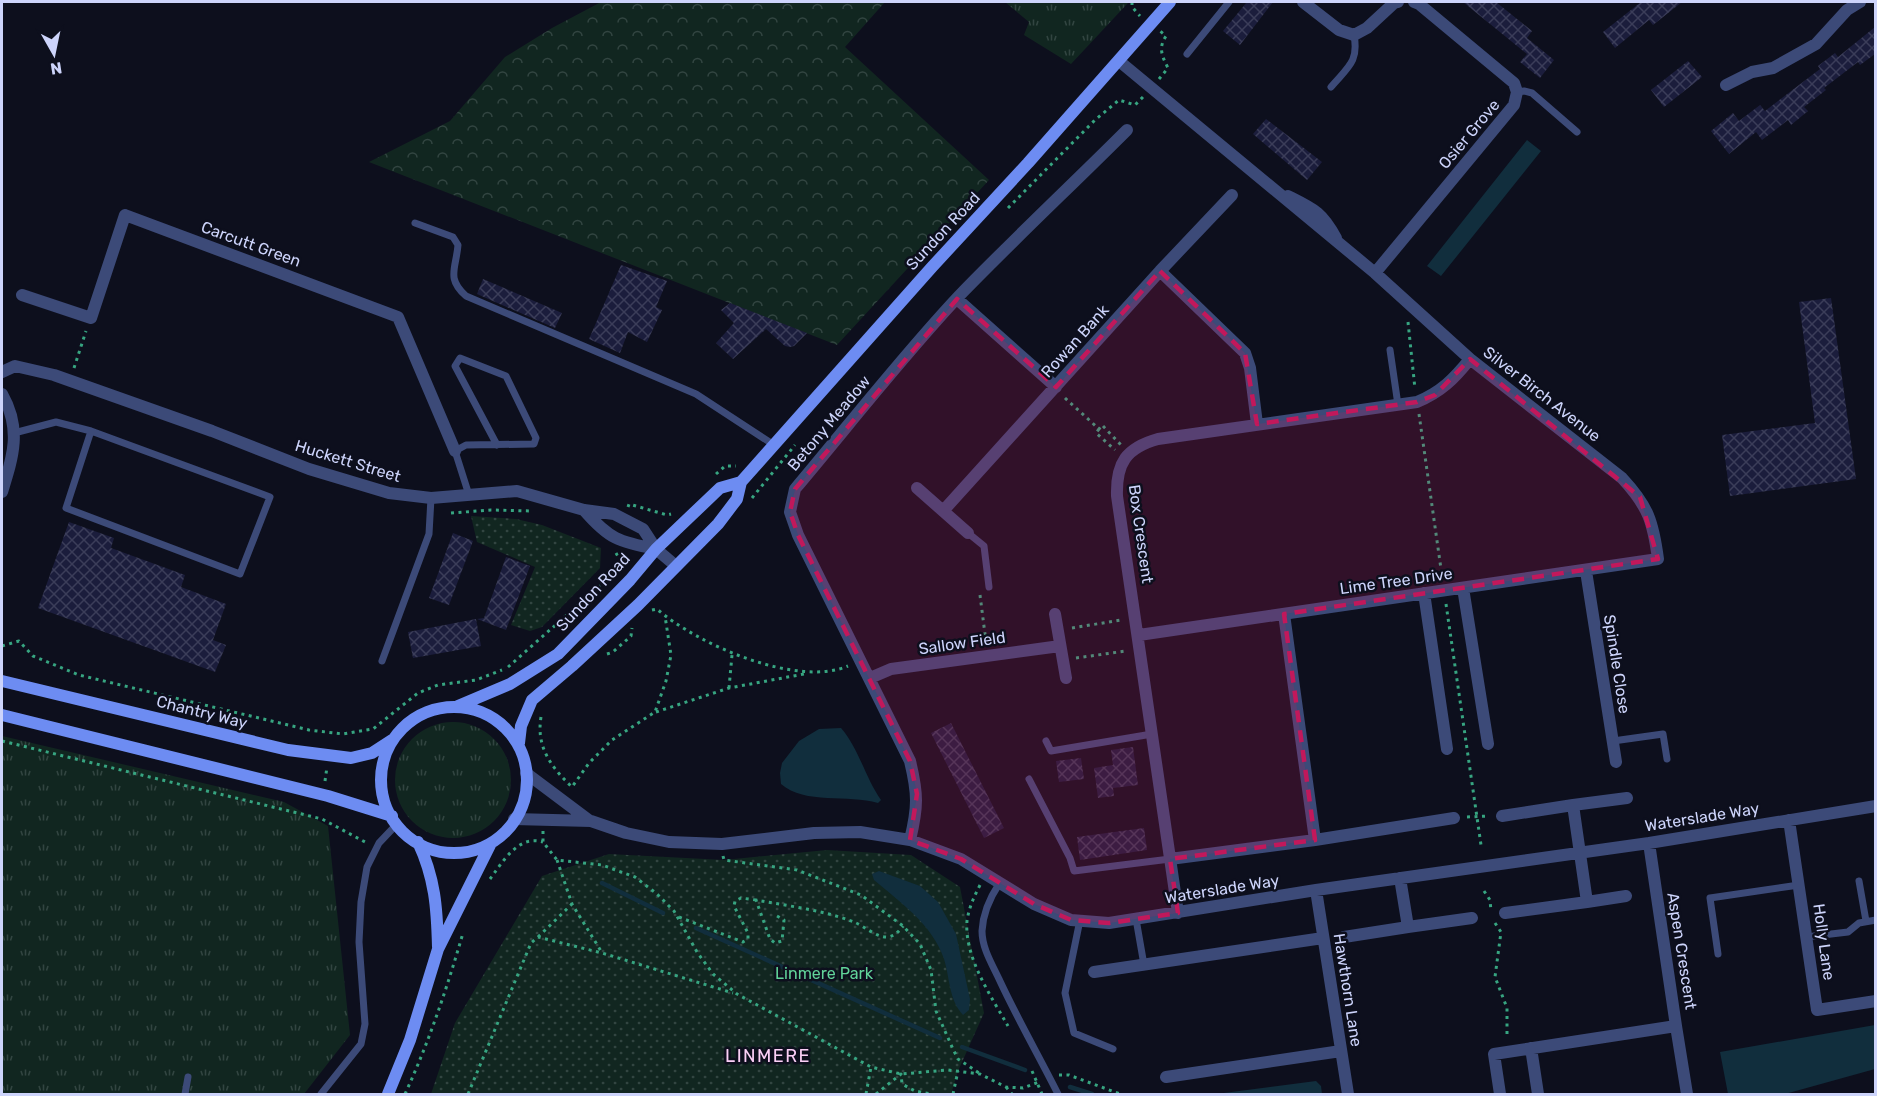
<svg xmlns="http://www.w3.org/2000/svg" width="1877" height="1096" font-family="Rubik,sans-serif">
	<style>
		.grass { fill: url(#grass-tufts) }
		.forest { fill: url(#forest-crowns) }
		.park { fill: url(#park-dots) }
		.water { fill: #112e3d }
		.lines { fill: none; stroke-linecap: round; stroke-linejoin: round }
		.stream { stroke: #112e3d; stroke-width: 4.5 }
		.building { fill: url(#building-cross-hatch) }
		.path { stroke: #37a581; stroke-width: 3; stroke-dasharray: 3 4.5; stroke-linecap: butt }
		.lane { stroke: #3c4a78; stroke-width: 7 }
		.street { stroke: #3c4a78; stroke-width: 12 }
		.secondary { stroke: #6d8cf2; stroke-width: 12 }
		.marked { fill: #c2185b; fill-opacity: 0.2; stroke: #c2185b; stroke-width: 4.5; stroke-dasharray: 12 8; stroke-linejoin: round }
		.labels { text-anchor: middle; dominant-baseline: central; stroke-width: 5; stroke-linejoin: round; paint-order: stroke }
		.street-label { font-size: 16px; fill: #cdd4fb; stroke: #0d0f1d }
		.park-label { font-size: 16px; fill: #61d399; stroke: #0d0f1d }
		.neighbourhood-label { font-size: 18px; letter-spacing: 1.5px; fill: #fbcff6; stroke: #0d0f1d }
	</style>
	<defs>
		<pattern id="grass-tufts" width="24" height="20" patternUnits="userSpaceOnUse" patternTransform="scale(1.5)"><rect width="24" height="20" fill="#112620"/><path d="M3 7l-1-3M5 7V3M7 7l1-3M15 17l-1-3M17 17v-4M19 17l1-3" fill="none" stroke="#324541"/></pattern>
		<pattern id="forest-crowns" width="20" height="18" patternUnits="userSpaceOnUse" patternTransform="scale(1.5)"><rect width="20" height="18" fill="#112620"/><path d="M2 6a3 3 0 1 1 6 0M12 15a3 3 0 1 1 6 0" fill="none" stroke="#324541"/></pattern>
		<pattern id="park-dots" width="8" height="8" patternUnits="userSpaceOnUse" patternTransform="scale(1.5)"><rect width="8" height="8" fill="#112620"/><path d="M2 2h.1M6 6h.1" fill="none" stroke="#324541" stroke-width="1.8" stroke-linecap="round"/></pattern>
		<pattern id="building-cross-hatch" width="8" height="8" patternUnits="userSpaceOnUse" patternTransform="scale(1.5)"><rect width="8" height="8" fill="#1b1d3c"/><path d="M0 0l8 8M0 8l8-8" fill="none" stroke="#3b3d59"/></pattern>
	</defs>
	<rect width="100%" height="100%" fill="#0d0f1d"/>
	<!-- grass -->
	<path class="grass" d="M1005 2H1128V3L1071 64 1024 35 1029 22Z
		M395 780a58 58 0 1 1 116 0a58 58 0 1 1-116 0Z
		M2 736 284 802 328 826 350 1035 304 1094H2Z"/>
	<!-- forest -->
	<path class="forest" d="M601 2H885L845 47 989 180 837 345 369 162 450 121 505 57 552 28Z"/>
	<!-- park -->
	<path class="park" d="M471 516 516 519 542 525 601 548 600 568 542 627 530 631 511 625 535 567 477 542Z
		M827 850 911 855 960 887 984 1013 958 1071 951 1094H431L455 1023 542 876 609 854 724 860Z"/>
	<!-- water -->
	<path class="water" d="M1527 140 1541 151 1441 276 1427 266Z
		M841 728C859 749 865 777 881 800L878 803C848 794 805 805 781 784L780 773 782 763 799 741 819 729Z
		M879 871 920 886 938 902 956 934 970 999 969 1010 963 1015C949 1000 950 979 944 959 932 924 901 903 874 880L872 874Z
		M1875 1025V1069L1785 1094H1728L1720 1052Z
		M1316 1081 1321 1086 1322 1094H1216Z"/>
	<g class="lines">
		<!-- stream -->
		<path class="stream" d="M602 883 663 913
			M696 928 940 1038
			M962 1047 1025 1070
			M1070 1087 1092 1094"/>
	</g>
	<!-- building -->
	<path class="building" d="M1247 2H1273L1240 45 1223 31Z
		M1463 2H1496L1532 31 1527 38 1554 60 1540 78 1520 62 1527 54Z
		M1641 2H1682L1653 25 1649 20 1615 48 1603 32Z
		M1875 27V54L1860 65 1858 62 1824 88 1826 90 1804 107 1808 111 1791 125 1788 120 1762 140 1756 132 1729 154 1711 131 1733 113 1739 121 1760 105 1765 111 1820 69 1818 66 1835 53 1838 57Z
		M1688 61 1702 77 1664 107 1651 90Z
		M1266 119 1322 162 1307 180 1253 134Z
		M621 265 667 281 656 307 662 310 647 342 628 332 620 353 589 339Z
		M483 279 562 313 555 328 477 294Z
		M1831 298 1856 479 1730 496 1722 435 1815 423 1799 302Z
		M730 303 776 321 807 333 794 346 790 347 785 346 766 329 733 359 716 343 734 323 721 310Z
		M69 522 114 538 111 548 185 575 181 587 226 604 213 640 226 645 215 672 38 608Z
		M453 533 473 541 449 605 429 598Z
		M506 557 530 566 506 630 477 619 484 618Z
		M476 619 481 646 413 658 408 632Z
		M951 723 1004 828 984 838 931 733Z
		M1133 747 1138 785 1113 788 1114 796 1098 798 1094 768 1113 765 1111 750Z
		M1081 758 1084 779 1059 782 1056 761Z
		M1144 828 1147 850 1080 860 1077 837Z"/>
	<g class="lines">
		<!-- path -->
		<path class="path" d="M1132 2V7L1140 16
			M1159 79 1168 68C1162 56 1158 48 1166 36L1160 31
			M1008 208 1095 120 1119 100 1135 105 1143 97
			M1408 322 1415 389
			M74 368 86 331
			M1065 398 1099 429 1102 425 1121 445
			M1419 414 1442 576
			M1099 429 1096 433 1115 450
			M716 474 725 466H736
			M752 498 795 445
			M628 507 629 504 667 515 671 514
			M451 513 491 510 532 511
			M616 553 620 560 621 569
			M980 595 986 642
			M1446 604 1481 845
			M652 610 657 609C697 644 796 688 848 666
			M1072 628 1121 620
			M2 646 19 641 33 656 79 675 309 730 343 734 373 729 418 693 438 685 476 680 502 670
			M607 654 613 652 631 636 632 628
			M1076 658 1126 651
			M508 667 620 568
			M729 688 732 655
			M656 712 729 688 804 674
			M541 717C536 747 551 767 572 787L589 763 612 740 655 712 666 681 671 655 665 616
			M2 741 322 819 365 842
			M325 781 327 767
			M1467 817 1488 816
			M543 831V842L557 860 602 865 635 877 657 894 674 911 697 952 713 974 737 994 871 1067 901 1074 948 1070 980 1074 1006 1087 1023 1088 1039 1082
			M723 856 724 860 797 870 861 895 903 926 920 944 931 970 936 1011 953 1049 958 1059 979 1073
			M557 860 572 904 601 951
			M490 879C502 863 518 834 543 842
			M980 885C974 897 969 907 967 921 964 957 991 996 1008 1026
			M1484 891 1490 900 1491 911
			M777 916 784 920 782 941 775 943 770 939 756 900C788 906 823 910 854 922 864 926 877 938 888 937 895 936 899 931 903 926
			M679 917 743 942 748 939V933L734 906 735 901 741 898 756 900
			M1495 923 1501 932 1495 977 1507 1008V1038
			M538 937 572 904
			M1032 1071 1042 1094
			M1059 1075H1069L1120 1094
			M1006 1087 1012 1094
			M405 1094C429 1042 447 988 463 933
			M468 1094 531 943 538 937 602 953 733 993
			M866 1094 871 1067
			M876 1094 901 1074 902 1084 915 1091 931 1094
			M953 1094 958 1071"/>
		<!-- lane -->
		<path class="lane" d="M1187 54 1229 2
			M1331 87C1348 67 1359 62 1354 35
			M1517 92 1524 91 1532 93 1577 132
			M415 223 453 237 458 245C456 269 446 278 466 296L696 394 774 445
			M1390 350 1398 405
			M14 433 56 422 91 431 270 497 240 574 66 508 91 431
			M469 495 455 451 466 445 534 444 536 438 506 376 460 358 455 366 497 445
			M968 533 984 546 989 587
			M382 661 429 534 431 498
			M1046 741 1051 751 1152 734
			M1613 741 1663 734 1667 759
			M1029 779 1070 858 1074 871 1170 859
			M1859 881 1866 921
			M999 884C989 899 983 913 982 931 982 948 992 964 999 979 1017 1018 1039 1056 1058 1094
			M1136 919 1144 965
			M1080 920 1065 993 1074 1033 1113 1049
			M1806 937 1848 932 1859 923 1876 920
			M1718 954 1710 898 1799 885
			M185 1094 188 1077
			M321 1094 361 1044 365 1024 359 942 361 902 367 867 379 843 397 824"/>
		<!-- street -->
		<path class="street" d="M1303 2 1339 30 1354 35 1367 28 1394 3 1398 2
			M1119 61 1375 273 1470 359 1622 478C1648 506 1653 521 1658 559L1139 635
			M1726 85 1752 72 1773 68 1816 44 1847 10 1860 2
			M1288 196C1314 209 1322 212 1336 238
			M1160 271 1245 353 1250 368 1257 424
			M1375 273 1514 105 1517 92 1514 83 1419 4 1414 2
			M22 295 91 318 125 215 398 317 455 451
			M957 299 1056 387
			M2 372 15 366 54 375 212 431 309 469 389 493 431 498 517 491 584 510 614 514 643 529 656 549 676 566
			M2 394C22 429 13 457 2 492
			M917 488 968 533
			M584 510C609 539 619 542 656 549
			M943 511 1160 271 1232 195
			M1586 571 1616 762
			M1463 588 1488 744
			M1424 593 1447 749
			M1055 614 1066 678
			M870 678 891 669 1060 646
			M526 773 590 821
			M1573 805 1627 798
			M1502 816 1573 805 1587 902 1505 913
			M514 819 591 821 626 833 669 842 722 844 814 833 860 832 910 840 961 859 1034 904 1071 920 1109 923 1316 890 1649 843 1876 806
			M1789 820 1817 1010 1876 1001
			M910 840C918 807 918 794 910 761L798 535 790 512 795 489C849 425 901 358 958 297 1013 240 1071 186 1127 130
			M1315 840 1454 818
			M1170 859 1315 840 1284 614
			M1316 890 1348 1094
			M1587 902 1626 896
			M1178 913 1117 496C1116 463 1126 448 1158 439L1417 402C1441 392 1454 379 1470 359
			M1408 927 1472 918
			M1344 937 1408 927 1400 878
			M1094 972 1323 938
			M1676 1026 1687 1094
			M1531 1048 1538 1094
			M1166 1077 1341 1051
			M1500 1094 1494 1054 1676 1026 1649 843"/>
		<!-- secondary -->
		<path class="secondary" d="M2 681 288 750 351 758 372 753 392 740
			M458 706 510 684 558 654 630 580 656 549 720 488 741 482
			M381 780a73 73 0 1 1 146 0a73 73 0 1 1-146 0Z
			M2 715 328 796 392 816
			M519 743 521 726 532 700 572 666 638 605 718 524 737 499 741 482 932 267 1028 163 1170 2
			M418 842C435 878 437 908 438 947
			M388 1094 410 1040 438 949 490 845"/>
	</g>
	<!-- marked area -->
	<path class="marked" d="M1160 271 1245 353 1257 424 1417 402 1435 395 1470 359 1640 497 1658 559 1284 614 1315 840 1170 859 1178 913 1109 923 1071 920 1034 904 961 859 910 840 917 794 910 761 798 535 790 512 795 489 957 299 1056 387Z"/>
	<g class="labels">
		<!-- street labels -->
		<g class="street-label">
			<text transform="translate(1469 134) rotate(-50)">Osier Grove</text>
			<text transform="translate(943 231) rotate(-47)">Sundon Road</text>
			<text transform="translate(251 244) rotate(20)">Carcutt Green</text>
			<text transform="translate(1075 341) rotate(-48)">Rowan Bank</text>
			<text transform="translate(1542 394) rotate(38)">Silver Birch Avenue</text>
			<text transform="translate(829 423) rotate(-50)">Betony Meadow</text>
			<text transform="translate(348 461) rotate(17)">Huckett Street</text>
			<text transform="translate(1141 534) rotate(82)">Box Crescent</text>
			<text transform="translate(1396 581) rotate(-8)">Lime Tree Drive</text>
			<text transform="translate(593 592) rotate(-47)">Sundon Road</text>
			<text transform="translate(962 643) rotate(-8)">Sallow Field</text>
			<text transform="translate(1617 664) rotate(81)">Spindle Close</text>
			<text transform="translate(202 712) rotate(14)">Chantry Way</text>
			<text transform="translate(1702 817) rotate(-9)">Waterslade Way</text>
			<text transform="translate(1222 889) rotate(-9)">Waterslade Way</text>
			<text transform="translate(1824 942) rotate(82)">Holly Lane</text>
			<text transform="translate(1682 951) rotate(81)">Aspen Crescent</text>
			<text transform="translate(1348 990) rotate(81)">Hawthorn Lane</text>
		</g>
		<!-- park labels -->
		<g class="park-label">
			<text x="824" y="973">Linmere Park</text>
		</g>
		<!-- neighbourhood labels -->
		<g class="neighbourhood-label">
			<text x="768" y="1056">LINMERE</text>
		</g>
	</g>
	<!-- border -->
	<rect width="1877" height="1096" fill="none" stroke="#cdd4fb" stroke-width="6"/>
	<!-- north arrow -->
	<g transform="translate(54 54) rotate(171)" stroke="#0d0f1d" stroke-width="4.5" paint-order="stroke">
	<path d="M0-4.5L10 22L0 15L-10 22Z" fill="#cdd4fb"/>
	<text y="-9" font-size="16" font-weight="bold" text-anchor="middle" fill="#cdd4fb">N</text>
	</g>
</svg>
